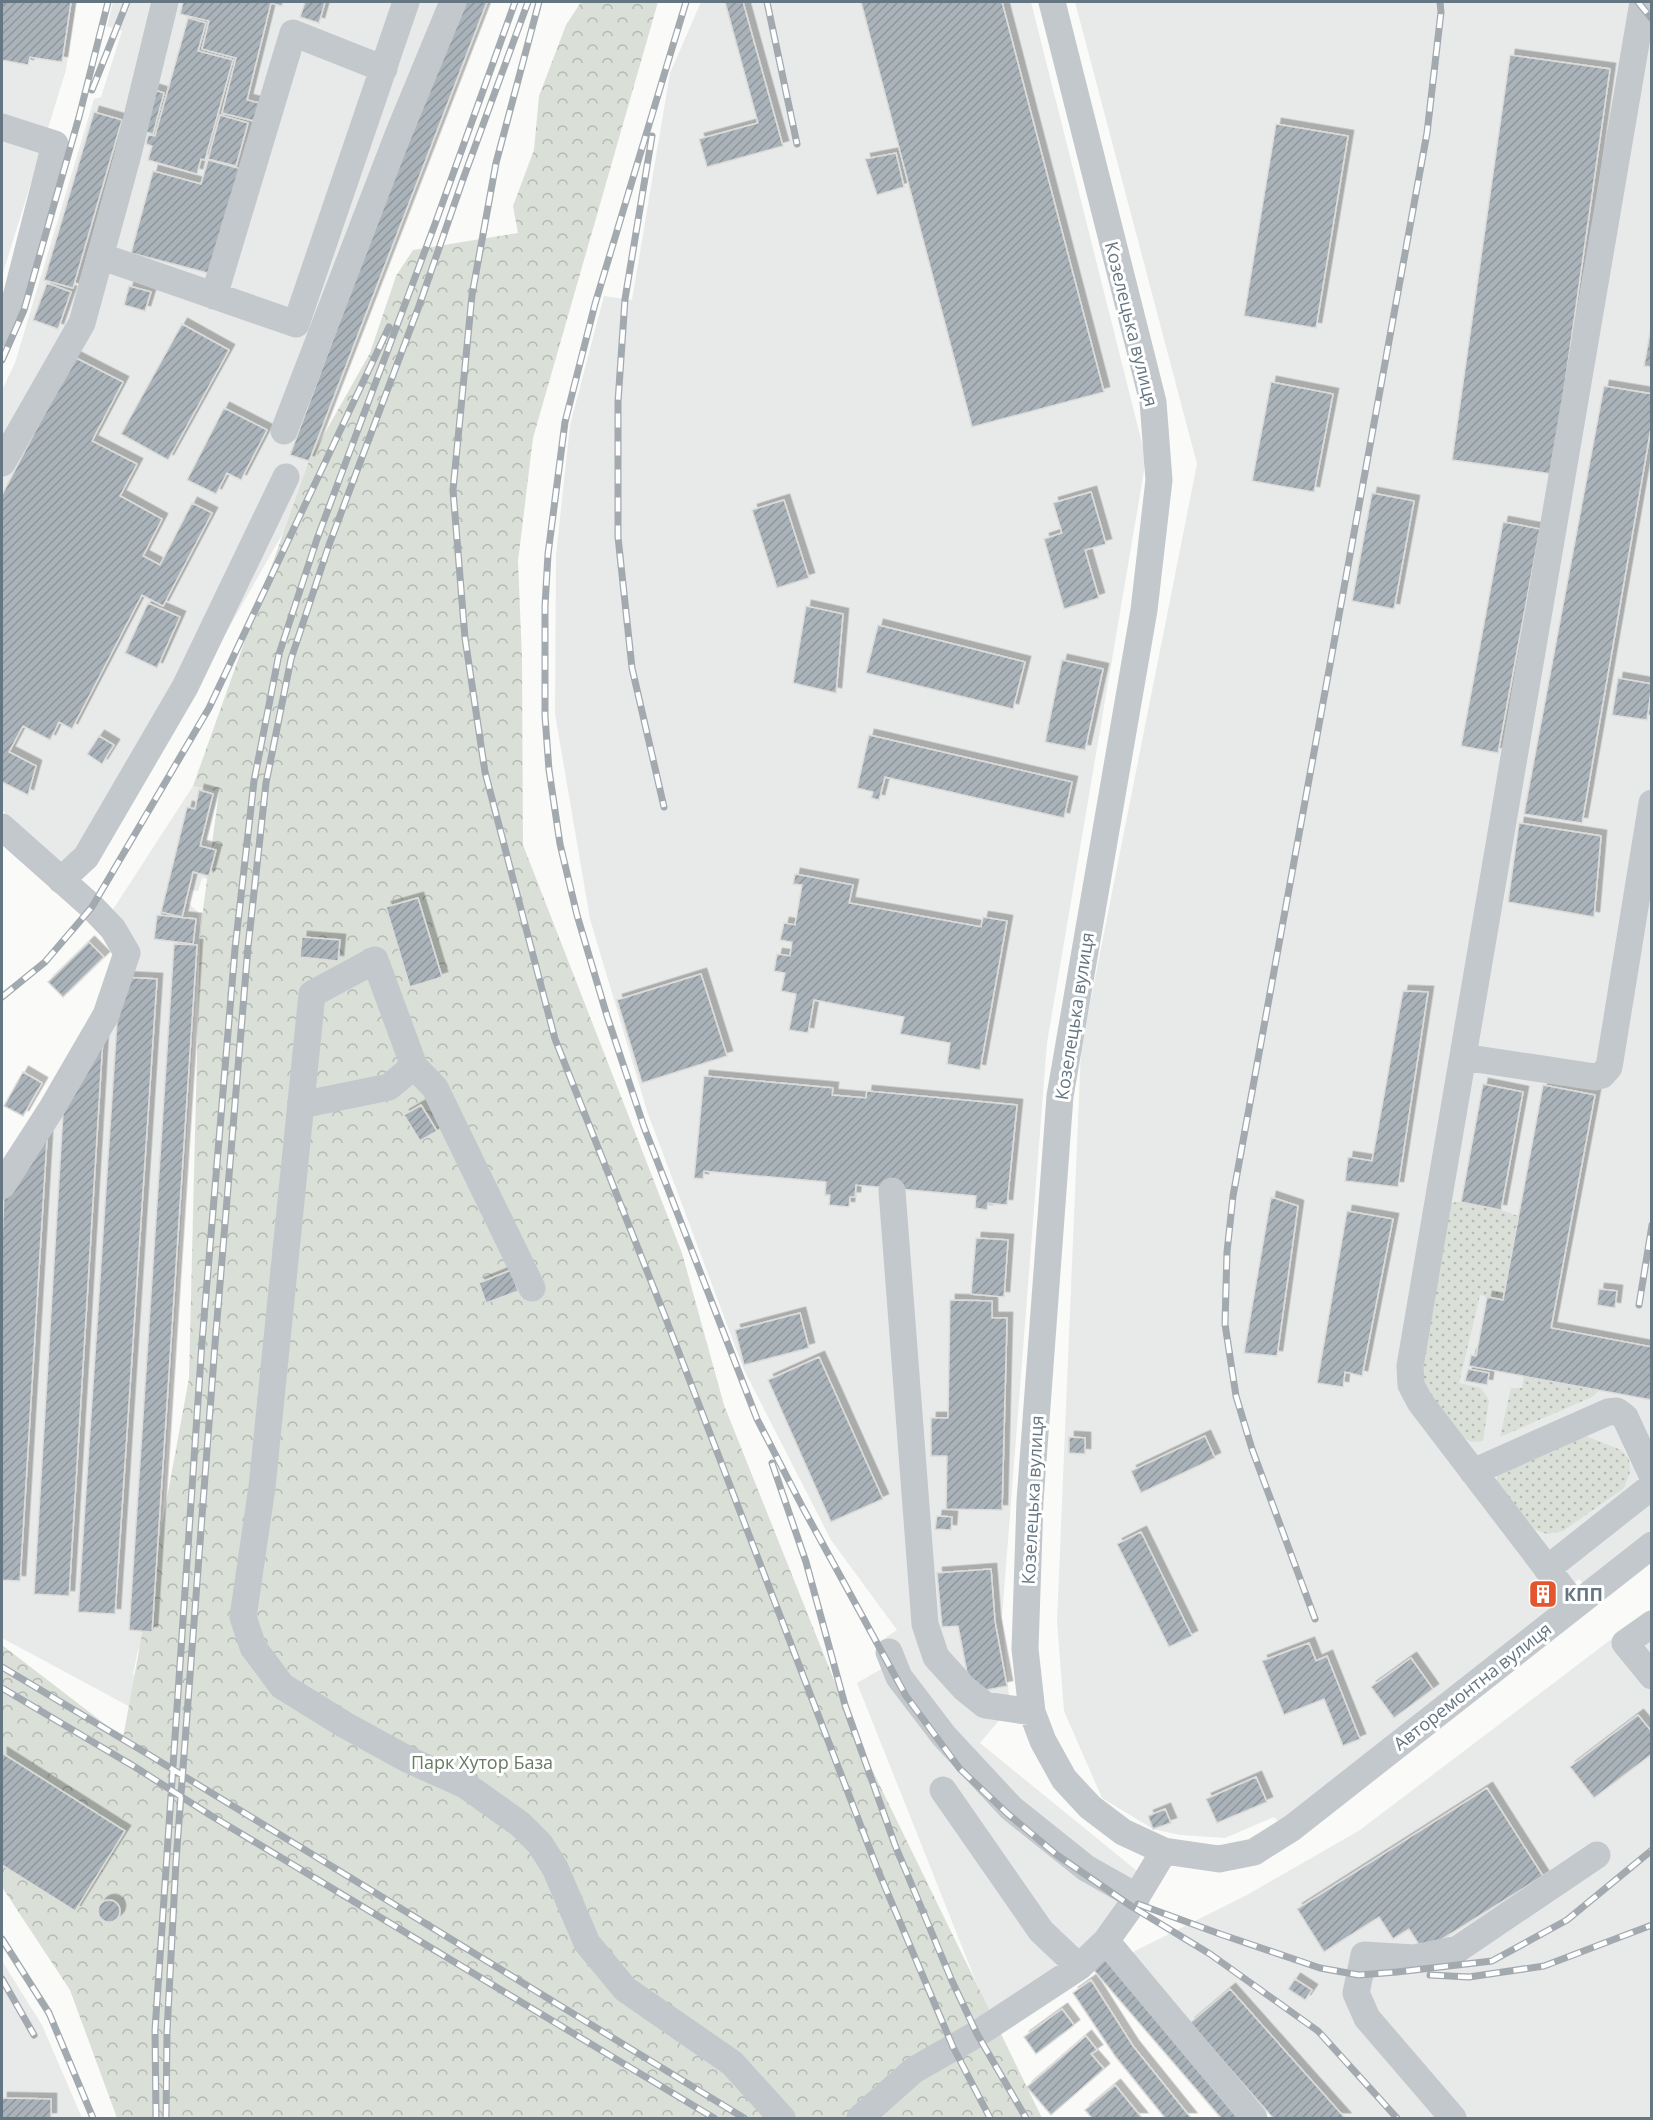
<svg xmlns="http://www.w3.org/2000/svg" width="1653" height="2120" font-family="'Open Sans',sans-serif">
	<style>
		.built { fill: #e8e9e9 }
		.grass { fill: url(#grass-dots) }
		.forest { fill: url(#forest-crowns) }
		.building { fill: url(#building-hatch); stroke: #dcdcda; stroke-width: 1.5; filter: url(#shadow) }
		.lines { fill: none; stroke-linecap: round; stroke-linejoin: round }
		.minor { stroke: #c3c8cc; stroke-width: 27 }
		.rail-casing { stroke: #a2aab0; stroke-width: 7 }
		.rail { stroke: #fff; stroke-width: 4.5; stroke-dasharray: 14; stroke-linecap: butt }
		.labels { text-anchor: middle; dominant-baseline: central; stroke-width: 6; stroke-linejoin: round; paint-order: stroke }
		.street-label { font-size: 18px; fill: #657683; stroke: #fff }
		.poi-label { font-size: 18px; font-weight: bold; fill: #657683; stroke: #fff; text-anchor: start }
		.park-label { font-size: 18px; fill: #687a64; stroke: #fff }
	</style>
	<defs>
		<pattern id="grass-dots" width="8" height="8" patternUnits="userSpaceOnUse" patternTransform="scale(1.5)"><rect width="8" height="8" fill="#dadfd7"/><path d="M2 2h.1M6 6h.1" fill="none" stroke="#b4b9b4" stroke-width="1.8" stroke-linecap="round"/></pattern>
		<pattern id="forest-crowns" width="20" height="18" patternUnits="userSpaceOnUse" patternTransform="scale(1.5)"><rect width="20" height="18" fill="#dadfd7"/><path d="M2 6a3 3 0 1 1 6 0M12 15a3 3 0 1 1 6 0" fill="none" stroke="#b4b9b4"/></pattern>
		<pattern id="building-hatch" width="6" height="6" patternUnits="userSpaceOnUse" patternTransform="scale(1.5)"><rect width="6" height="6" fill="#aab3b9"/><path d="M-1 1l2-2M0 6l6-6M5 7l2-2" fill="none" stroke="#8e969c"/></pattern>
		<filter id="shadow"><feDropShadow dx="5.5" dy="-5.5" stdDeviation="0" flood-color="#0004"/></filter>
	</defs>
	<rect width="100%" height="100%" fill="#fafaf8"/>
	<!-- built -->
	<path class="built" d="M2 2H76L66 70 2 276Z
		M113 2H487L309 461 320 468 186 703 77 851 59 862 26 834 2 810V390L15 363 94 99 101 97 122 31 107 26Z
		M701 2H1031L1146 459 1047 1043 1002 1617 1010 1707 980 1743 1142 1875 1075 1961 990 2017 857 1683 890 1664 879 1642 897 1630 831 1540 744 1370 647 1111 590 919 555 714 556 555 570 425 604 296 632 300 670 73Z
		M1075 2H1651V1554L1596 1599 1579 1579 1556 1597 1565 1610 1290 1835 1274 1817 1225 1838 1180 1835 1153 1829 1102 1798 1064 1711 1057 1622 1081 1049 1197 464Z
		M193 786 219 792 207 843 219 848 212 880 202 878 198 891 191 890 188 903 198 912 200 932 155 1632 138 1650 133 1674 141 1680 134 1709 2 1638V1160L83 1038 115 955 99 931Z
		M1651 1609V2118H1273L1190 2023 1127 1955 1247 1895 1360 1830Z
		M2 1961 42 2025 82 2118H2Z"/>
	<!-- grass -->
	<path class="grass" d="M1461 1202 1501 1210 1518 1216 1503 1300 1480 1295 1459 1383 1481 1388 1489 1400 1483 1441 1472 1442 1459 1436 1419 1384 1443 1203Z
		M1524 1376 1598 1391 1594 1396 1500 1437 1511 1388H1522Z
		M1583 1435 1621 1450 1629 1459 1630 1472 1624 1488 1563 1531 1547 1534 1529 1527 1497 1483V1474Z"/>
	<!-- forest -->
	<path class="forest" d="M581 2H658L533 438 518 561 522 659 523 845 682 1253 724 1405 860 1745 1042 2118H117L70 1990 2 1887V1645L123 1738 189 1378 200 932 219 792 193 786 309 461 370 353 396 276 413 250 518 233 513 206 534 150 539 96 566 25Z"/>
	<!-- building -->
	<path class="building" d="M2 2H71L62 62 30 57 28 65 2 60Z
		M183 2H283L282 6 271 3 247 100 259 103 254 121 222 113 236 58 202 49 209 21 180 14Z
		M305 2H325L319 23 300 17Z
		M461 2H487L309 461 290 455 405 144Z
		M725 2H743L783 146 707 167 699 139 758 123Z
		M861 2H1002L1104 392 972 427Z
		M188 18 206 23 198 51 233 60 205 160 201 159 197 174 148 160 152 146 146 144 148 135 155 136Z
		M1510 55 1610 69 1552 474 1452 460Z
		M154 90 164 93 153 134 142 131Z
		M94 112 122 120 73 288 44 280Z
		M220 115 248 123 236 166 208 159Z
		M1276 124 1348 136 1316 328 1244 316Z
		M896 153 904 187 877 195 865 159Z
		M208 160 241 169 212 274 131 253 153 171 201 184Z
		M47 283 71 292 58 329 33 320Z
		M129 286 151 292 145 311 124 305Z
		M1652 322V367L1644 366Z
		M182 324 229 350 168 460 121 434Z
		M74 357 123 382 92 441 137 464 120 496 162 519 143 556 160 565 192 503 212 513 163 606 142 595 72 729 59 722 50 740 23 726 9 752 36 766 28 795 2 782V495Z
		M1271 382 1333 394 1314 492 1252 481Z
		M1604 386 1652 394V422L1582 823 1524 814Z
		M224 408 267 430 241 480 227 473 216 494 187 480Z
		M1091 492 1106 544 1085 550 1099 598 1064 609 1044 539 1062 533 1053 503Z
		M1372 493 1414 501 1394 609 1352 601Z
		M784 500 809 578 777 588 752 510Z
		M1503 522 1540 529 1498 753 1461 746Z
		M148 603 180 617 157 668 125 653Z
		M806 606 843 614 836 693 793 683Z
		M878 625 1025 662 1013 709 866 673Z
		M1062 660 1103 669 1085 750 1045 742Z
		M1618 678 1652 684 1647 720 1612 715Z
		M869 735 1072 782 1064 818 885 777 879 800 871 798 873 792 857 788Z
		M99 736 114 745 102 764 87 754Z
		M199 790 213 794 200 846 216 850 209 876 193 872 182 917 161 912 187 807 195 809Z
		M1519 823 1601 836 1594 917 1508 902Z
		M795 874 853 885 849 903 981 927 983 917 1007 921 980 1070 947 1064 950 1043 900 1034 904 1017 814 1000 808 1033 789 1030 796 994 781 991 785 973 774 971 777 954 790 956 792 942 780 940 784 923 795 925 802 885 793 884Z
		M418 898 442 977 410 987 386 907Z
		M157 915 196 919 193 944 154 939Z
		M302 937 340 940 338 961 300 957Z
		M89 942 104 957 63 997 48 982Z
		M174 944 197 945 152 1632 129 1630Z
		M701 974 727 1056 642 1083 617 1000Z
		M120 977 157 979 115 1614 78 1612Z
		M1403 991 1428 992 1398 1187 1345 1181 1348 1157 1372 1161Z
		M103 1037 69 1596 34 1594 64 1097Z
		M23 1072 42 1083 23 1116 4 1106Z
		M704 1076 833 1088 832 1095 866 1098 867 1091 1017 1105 1007 1205 988 1203 987 1210 975 1208 976 1196 856 1185 855 1197H850L849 1207 829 1205 830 1195H825L826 1182 704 1171 703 1179 694 1178Z
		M1483 1084 1523 1092 1501 1210 1461 1202Z
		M1543 1085 1595 1095 1551 1328 1652 1347V1400L1469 1366 1471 1355 1476 1356 1487 1297 1503 1300Z
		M421 1105 437 1131 420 1141 404 1115Z
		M47 1138 20 1581 2 1580V1241L4 1194Z
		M1271 1197 1298 1206 1277 1356 1244 1353Z
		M1347 1211 1393 1219 1362 1376 1345 1372 1343 1387 1317 1383Z
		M976 1238 1008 1240 1004 1297 971 1294Z
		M511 1270 518 1291 486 1303 479 1283Z
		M1599 1289 1617 1291 1615 1308 1597 1305Z
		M950 1300 992 1301V1318H1007L1002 1510 946 1509 947 1456H931V1418H948Z
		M800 1313 809 1348 744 1365 735 1330Z
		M819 1357 883 1499 831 1522 768 1380Z
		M1468 1369 1489 1373 1487 1385 1465 1381Z
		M1205 1436 1215 1458 1141 1493 1131 1471Z
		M1069 1437 1085 1438V1454L1069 1453Z
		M937 1516 952 1517 951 1530 935 1529Z
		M1141 1532 1192 1636 1169 1647 1117 1544Z
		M991 1569 995 1622 1007 1686 971 1693 958 1626 942 1627 937 1573Z
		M1545 1585 1552 1595 1541 1603 1534 1593Z
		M1309 1643 1316 1661 1327 1656 1360 1739 1343 1746 1324 1699 1284 1715 1262 1661Z
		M1411 1658 1433 1689 1394 1718 1371 1687Z
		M1638 1715 1652 1732V1754L1594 1798 1570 1767Z
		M2 1753 125 1831 75 1911 2 1865Z
		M1256 1777 1267 1802 1217 1823 1206 1799Z
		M1487 1788 1543 1876 1423 1951 1409 1929 1393 1939 1379 1917 1324 1952 1297 1909Z
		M1165 1809 1171 1823 1153 1829 1148 1816Z
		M98 1911a11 11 0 1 1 22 0a11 11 0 1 1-22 0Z
		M1102 1950 1245 2118H1221L1097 1974 1087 1961Z
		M1295 1979 1312 1990 1305 2000 1288 1989Z
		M1091 1980 1133 2046 1191 2118H1165L1115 2056 1073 1993Z
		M1230 1989 1345 2118H1273L1190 2023Z
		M1062 2009 1074 2025 1036 2054 1024 2037Z
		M1086 2036 1097 2050 1091 2054 1104 2069 1051 2115 1027 2087Z
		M1115 2085 1142 2118H1092L1085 2110Z
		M2 2098 51 2099V2118H2Z"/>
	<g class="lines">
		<!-- minor -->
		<path class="minor" d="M1052 2 1153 402 1159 480 1144 610 1060 1096 1030 1501 1025 1649 1032 1712 1043 1741 1064 1779 1090 1807 1123 1832 1164 1851 1219 1859 1254 1852 1292 1828 1652 1545
			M2 127 55 144 16 297 2 333
			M100 256 296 324 406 2
			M214 296 293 33 384 69
			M284 431 398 135 453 2
			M2 463 82 323 127 158 165 2
			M2 827 92 907 113 929 127 953 106 1015 52 1108 2 1186
			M61 880 86 857 185 687 286 477
			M1463 1057 1595 1077 1602 1075 1609 1067 1652 803
			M301 1105 389 1087 414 1066
			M892 1191 925 1624 936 1657 964 1688 985 1705 1032 1712
			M532 1288 435 1088 414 1066 375 960 312 994 262 1487 243 1617 253 1647 282 1686 345 1725 407 1759 465 1785 520 1824 540 1844 555 1868 587 1943 625 1989 732 2063 782 2118
			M1473 1472 1608 1412 1617 1411 1625 1417 1652 1475
			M1547 1569 1652 1486
			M1575 1605 1420 1402 1411 1385 1410 1366 1643 2
			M1652 1624 1625 1643 1652 1676
			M889 1652 899 1677 944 1736 1011 1808 1086 1868 1137 1897
			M943 1790 1041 1931 1079 1967
			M1106 1941 1254 2118
			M860 2118 914 2070 977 2034 1079 1967 1106 1941 1131 1906 1164 1851
			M1453 2118 1367 2018 1356 1993 1364 1955 1414 1958 1458 1949 1597 1855"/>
		<!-- rail casing -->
		<g class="rail-casing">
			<path id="rail" d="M539 2 496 163 472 295 453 490 465 638 485 772 555 1039 666 1319 877 1868 953 2047 990 2118
				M686 2 595 304 565 422 548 554 545 606V716L549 770 560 844 577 915 607 1016 644 1127 757 1419 803 1508 906 1696 960 1769 1008 1814 1057 1855 1131 1906 1210 1954 1318 2031 1397 2118
				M767 2 797 144
				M1638 2 1652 19
				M92 90 127 2
				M652 136 625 299 618 402V537L632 668 664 807
				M2 360 24 310 79 117 108 2
				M2 997 45 962 92 907 209 708 389 327
				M1639 1305 1652 1225
				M772 1463 806 1562 845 1705 895 1845 952 1981 977 2034 1026 2118
				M1315 1619 1252 1449 1236 1396 1225 1324 1227 1252 1233 1196 1427 133 1441 12 1440 2
				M2 1667 146 1753 744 2118
				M2 1688 135 1767 210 1815 714 2118
				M1138 1904 1220 1934 1320 1968 1359 1975 1397 1972 1492 1961 1567 1920 1652 1850
				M2 1939 49 2013 93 2118
				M1430 1975 1469 1977 1544 1966 1652 1925
				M2 1979 34 2035
				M156 2118 155 2030 202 1342 235 949 254 781 279 654 317 539 435 224 515 2
				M166 2118 167 2032 176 1861 215 1344 248 947 266 783 291 659 329 545 419 306 462 182 528 2"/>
		</g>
		<!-- rail -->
		<use href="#rail" class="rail"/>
	</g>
	<!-- icons -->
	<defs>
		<g id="building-square" transform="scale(1.5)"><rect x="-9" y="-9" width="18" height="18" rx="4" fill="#e4572e" stroke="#fff"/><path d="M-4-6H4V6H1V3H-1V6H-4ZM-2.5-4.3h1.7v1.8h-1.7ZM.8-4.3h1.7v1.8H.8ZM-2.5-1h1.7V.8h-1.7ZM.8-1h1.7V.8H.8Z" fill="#fff"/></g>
	</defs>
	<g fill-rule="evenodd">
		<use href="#building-square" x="1543" y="1594"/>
	</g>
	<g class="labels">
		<!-- street labels -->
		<g class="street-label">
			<text transform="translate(1132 324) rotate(76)">Козелецька вулиця</text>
			<text transform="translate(1074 1016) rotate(-81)">Козелецька вулиця</text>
			<text transform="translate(1032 1500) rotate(-87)">Козелецька вулиця</text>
			<text transform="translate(1472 1686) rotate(-38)">Авторемонтна вулиця</text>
		</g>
		<!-- poi labels -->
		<g class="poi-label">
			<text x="1564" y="1594">КПП</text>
		</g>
		<!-- park labels -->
		<g class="park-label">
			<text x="482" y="1762">Парк Хутор База</text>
		</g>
	</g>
	<!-- border -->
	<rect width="1653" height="2120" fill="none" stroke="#657683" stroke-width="6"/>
</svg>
